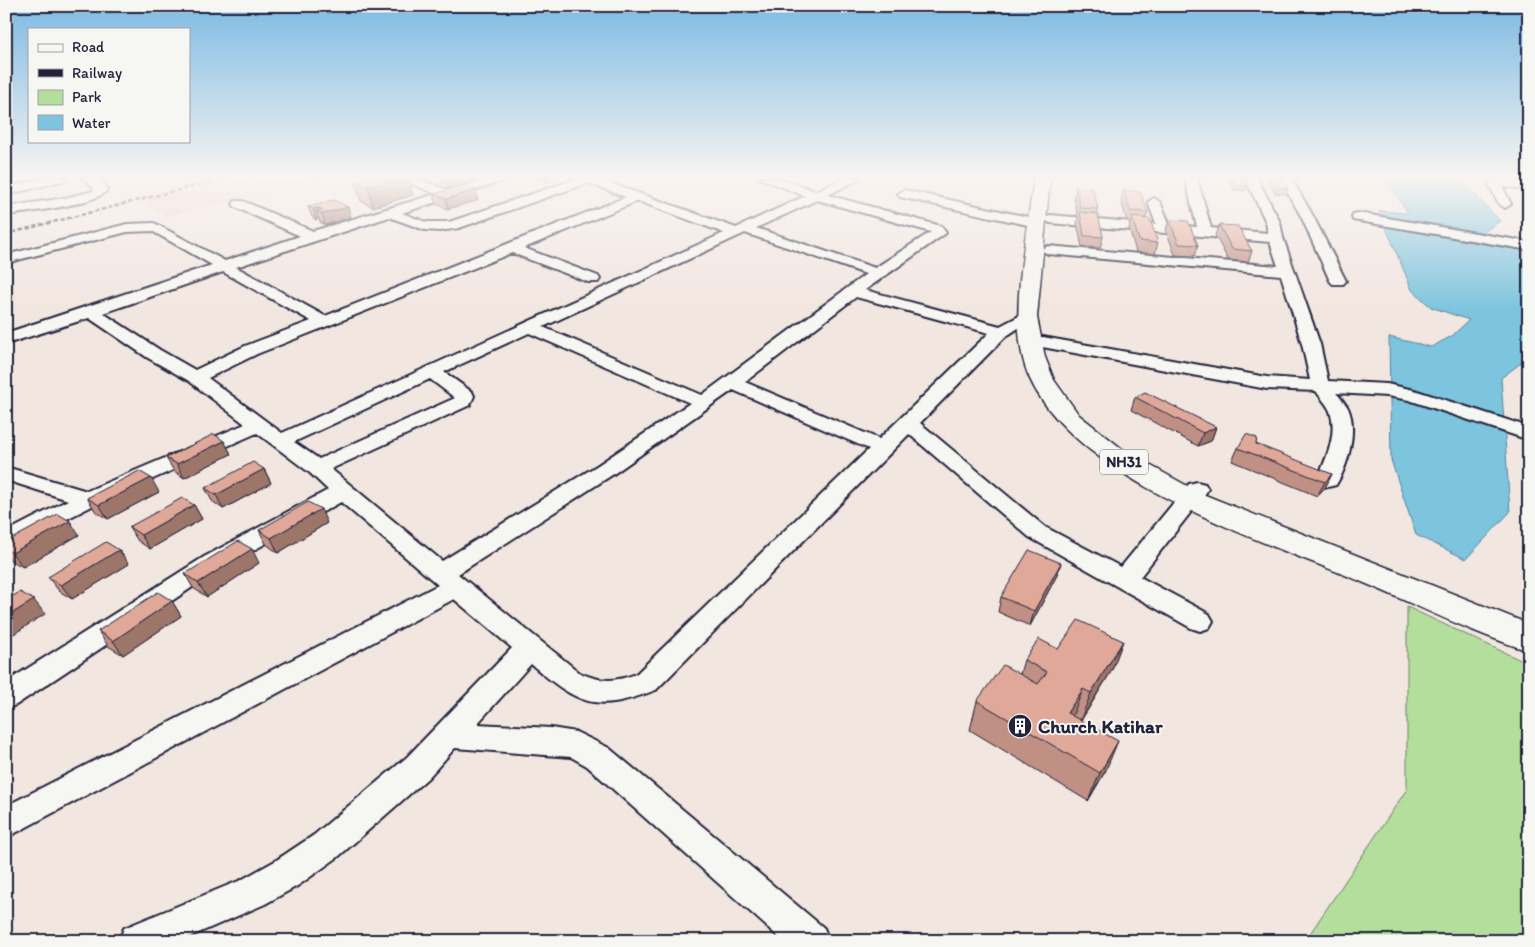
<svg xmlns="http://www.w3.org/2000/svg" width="1535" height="947" font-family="Itim,sans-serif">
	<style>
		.built { fill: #edd3cb }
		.green { fill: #b3de9b; stroke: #6a806b }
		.water { fill: #7dc4de; stroke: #59839d }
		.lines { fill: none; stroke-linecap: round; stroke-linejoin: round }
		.street-casing { stroke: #22223b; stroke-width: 4 }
		.highway-casing { stroke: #22223b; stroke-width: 3 }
		.street { fill: #f6f6f2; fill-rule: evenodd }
		.highway { fill: #f6f6f2; fill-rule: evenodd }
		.rail { stroke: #22223b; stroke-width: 2.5; stroke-dasharray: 4.5 2.5; stroke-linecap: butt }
		.wall { fill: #c19084; stroke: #22223b }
		.shaded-wall { fill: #9d766b; stroke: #22223b }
		.building { fill: #e0a899; stroke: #22223b }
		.labels { text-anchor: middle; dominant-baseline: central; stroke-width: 4; stroke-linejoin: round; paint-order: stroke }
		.shield { fill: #f6f6f2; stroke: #626272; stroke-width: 1 }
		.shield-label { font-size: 15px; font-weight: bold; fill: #22223b }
		.near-poi-label { font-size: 19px; font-weight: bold; fill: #22223b; stroke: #f6f6f2; text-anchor: start }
	</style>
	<rect width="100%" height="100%" fill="#f2e6e0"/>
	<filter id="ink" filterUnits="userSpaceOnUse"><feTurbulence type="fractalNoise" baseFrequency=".02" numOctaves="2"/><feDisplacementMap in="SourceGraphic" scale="10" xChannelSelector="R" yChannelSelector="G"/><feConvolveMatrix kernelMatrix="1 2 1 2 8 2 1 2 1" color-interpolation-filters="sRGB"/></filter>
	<g filter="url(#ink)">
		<!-- built -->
		<path class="built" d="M210 178H332L167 216 132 197Z"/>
		<!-- green -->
		<path class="green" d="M1407 607 1529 664V941H1305L1407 789Z"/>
		<!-- water -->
		<path class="water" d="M1385 178H1459L1500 221 1479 235 1529 248V357L1501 378 1510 512 1466 559 1416 535 1391 460 1389 337 1431 347 1452 336 1469 320 1431 307 1412 290 1379 211 1408 213Z"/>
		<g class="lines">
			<!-- street casing -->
			<g class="street-casing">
				<path id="street" d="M47 178H68L66 180 6 195V187Z
					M82 178C93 178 104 178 107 190 96 205 27 212 6 215V207L65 198 93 191 94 188Z
					M398 178H415L448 190 489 178H508L506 180 402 213 426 222H449L579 178H596L736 228 805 196 759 178H777L816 191 845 178H861L828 195 941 226 946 233 865 290 1000 326 1027 312 1035 317 1005 337 920 423 1045 527 1121 567 1189 484 1197 482 1205 484 1208 489 1205 494 1140 577 1209 614 1213 621 1209 628 1200 631 1191 628 1029 537 909 434 656 690C595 713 579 705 531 664L477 724 551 728 576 732 609 748 824 928 829 941H783L587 766 571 757 455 748 429 777 338 857 299 885 265 904 180 941H119L124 928 241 880 275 861 314 835 407 757 512 648 454 599 6 838V806L438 585 341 502 221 568 16 705 6 709V682L204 557 328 490 310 473 257 433 96 504 6 550V532L68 500 6 480V467L87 491 245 424 189 381 148 358 89 318 6 344V333L212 265 152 231 127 232 6 263V255L127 224 154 223 225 261 300 236 235 207 233 204 235 201H243L313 231 436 194ZM588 183 626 197 325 316 236 267 389 217 425 230 440 231 459 228ZM817 200 931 232 875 268 756 228ZM638 201 724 233 282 433 208 378 257 354 512 253 588 282H598L600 279 598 276 524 248ZM745 233 866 274 702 395 543 327ZM223 272 311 321 245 346 195 370 160 350 103 313ZM856 297 989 333 879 439 745 382ZM529 333 690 403 598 465 442 561 331 469 470 405 474 396 472 392 444 372ZM430 379 455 398 319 459 294 442ZM733 390 869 449 636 674C615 682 601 682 580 673L458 574 612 475Z
					M1185 178H1197L1211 228 1268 233 1266 222 1245 178H1257L1280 222 1283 238 1320 344 1328 381 1387 384 1414 390 1529 427V440L1409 400 1387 396 1336 393C1340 397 1345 403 1348 408 1358 430 1348 466 1336 485L1328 487 1320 485 1317 480C1326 459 1338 434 1330 411 1327 404 1320 397 1316 391L1267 389 1037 346 1034 342 1037 338 1043 337 1267 377 1310 380 1302 344 1281 275 1048 254 1041 250 1048 246 1278 266 1270 242 1050 223 1043 219 1050 215 1156 224 1148 202 1154 198 1160 202 1170 225 1197 227Z
					M1279 178H1291L1313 216 1346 281 1343 284H1333L1330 281 1301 216Z
					M1501 178H1513L1514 180 1529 182V190L1502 186 1511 204 1505 208 1499 204 1488 183Z
					M904 190 1037 219 1044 223 1037 227 900 197 898 194Z
					M1358 213 1529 242V250L1353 220 1352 217 1353 214Z"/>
			</g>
			<!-- highway casing -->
			<g class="highway-casing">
				<path id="highway" d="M1034 178H1050L1037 317 1045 357 1054 380 1079 415 1126 452 1200 493 1529 624V651C1472 633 1417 605 1362 582 1263 541 1077 481 1030 379 1005 326 1027 236 1034 178Z"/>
			</g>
			<!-- street -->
			<use href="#street" class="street"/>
			<!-- highway -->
			<use href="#highway" class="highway"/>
			<!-- rail -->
			<path class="rail" d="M6 234 225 178"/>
		</g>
		<!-- wall -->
		<path class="wall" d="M437 178H480L448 189 439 186Z
			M536 178H560L546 182Z
			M1229 178H1243L1247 186 1245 191 1234 190 1229 179Z
			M1265 178H1281L1288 189 1287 194 1275 193 1269 182V181L1266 180Z
			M355 182 413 195 373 207 361 201Z
			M1076 187 1098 209 1096 214 1103 237 1100 248 1082 247 1077 223 1078 218 1074 197Z
			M1124 190 1148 212 1146 218 1158 243 1155 254 1136 252 1129 228 1130 222 1127 221 1121 200Z
			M434 194 478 200 448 209 436 204Z
			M334 200 351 217 325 225 320 222 319 219 316 220 312 217 308 207Z
			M1169 220 1198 245 1195 256 1175 255 1166 230Z
			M1219 225 1252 251 1248 262 1228 260 1215 235Z
			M1135 397 1216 427 1211 441 1198 446 1131 410Z
			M224 441 231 454 184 478 174 471 166 458Z
			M1238 448 1332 474 1325 488 1317 496 1232 461Z
			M264 469 271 483 223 509 212 501 205 488Z
			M159 492 108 519 96 512 87 498Z
			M194 505 202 519 150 549 138 541 129 527Z
			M327 523 278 553 266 544 259 530Z
			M79 535 23 567 10 560 6 554V542Z
			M119 550 129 564 72 599 59 591 48 577Z
			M259 563 207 597 193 588 185 574Z
			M1061 563 1056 577 1030 626 998 612 1001 597Z
			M172 601 181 616 123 655 108 646 98 631Z
			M1123 641 1112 670 1081 721 1106 770 1088 801 970 730 977 701 1020 674 1024 660 1058 649Z"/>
		<!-- shaded-wall -->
		<path class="shaded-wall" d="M400 178H409L413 195 373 207 368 187Z
			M448 178H480L448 189 445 179Z
			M546 178H560L546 182Z
			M476 190 478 200 448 209 446 199Z
			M348 207 351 217 325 225 322 214Z
			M319 208 321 214 316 211 319 219 316 220 313 209Z
			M1216 427 1211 441 1198 446 1203 433Z
			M224 441 231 454 184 478 177 464Z
			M264 469 271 483 223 509 216 495Z
			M1332 474 1325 488 1317 496 1325 482Z
			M151 478 159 492 108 519 99 505Z
			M194 505 202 519 150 549 141 535Z
			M321 509 327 523 278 553 271 538Z
			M70 521 79 535 23 567 12 553Z
			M252 549 259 563 207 597 198 583Z
			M119 550 129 564 72 599 61 585Z
			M1061 563 1056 577 1030 626 1034 611Z
			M34 600 45 614 6 639V617Z
			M172 601 181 616 123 655 113 641Z
			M1123 641 1112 670 1080 721 1091 693Z
			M1083 689 1072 717 1067 713Z
			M1118 741 1106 770 1088 801 1100 773Z"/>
		<!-- building -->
		<path class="building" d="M369 178H400L368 187 355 182Z
			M1232 178H1243L1247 186H1236Z
			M1271 178H1281L1288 189 1277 188Z
			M464 185 476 190 446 199 434 194Z
			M1076 187 1093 189 1098 209 1080 208Z
			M1124 190 1140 192 1148 212 1130 211Z
			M334 200 348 207 322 214 316 211 323 210 319 208 313 209 308 207Z
			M1080 212 1098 214 1103 237 1084 236Z
			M1132 217 1150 219 1158 243 1139 241Z
			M1169 220 1188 221 1198 245 1179 244Z
			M1219 225 1238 226 1252 251 1232 249Z
			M1145 392 1216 427 1203 433 1135 397Z
			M214 434 224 441 177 464 166 458Z
			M1246 434 1257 438 1256 444 1332 474 1325 482 1238 448Z
			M253 462 264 469 216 495 205 488Z
			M139 471 151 478 99 505 87 498Z
			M182 498 194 505 141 535 129 527Z
			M308 502 321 509 271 538 259 530Z
			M58 514 70 521 12 553 6 549V542Z
			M238 541 252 549 198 583 185 574Z
			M106 542 119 550 61 585 48 577Z
			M1029 550 1061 563 1034 611 1001 597Z
			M20 592 34 600 6 617V600Z
			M158 592 172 601 113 641 98 631Z
			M1078 620 1123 641 1091 693 1083 689 1067 713 1118 741 1100 773 977 701 1003 665 1038 684 1047 672 1024 660 1039 639 1058 649Z"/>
	</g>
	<!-- sky -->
	<linearGradient id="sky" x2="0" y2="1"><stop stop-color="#7dbae4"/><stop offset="0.57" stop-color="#f9f4f1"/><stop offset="1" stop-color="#f9f4f1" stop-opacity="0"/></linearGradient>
	<rect width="1535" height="311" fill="url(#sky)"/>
	<!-- icons -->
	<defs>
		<g id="building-disc" transform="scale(1.25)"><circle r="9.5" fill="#22223b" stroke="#f6f6f2"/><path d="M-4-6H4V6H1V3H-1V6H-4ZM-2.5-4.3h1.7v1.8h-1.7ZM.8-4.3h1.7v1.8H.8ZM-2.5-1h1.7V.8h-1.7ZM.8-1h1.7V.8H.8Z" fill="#fff"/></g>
	</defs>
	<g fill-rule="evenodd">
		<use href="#building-disc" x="1020" y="726"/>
	</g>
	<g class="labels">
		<!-- shield labels -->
		<rect class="shield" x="1100" y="449.5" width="48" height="25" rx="4"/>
		<g class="shield-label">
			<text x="1124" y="462">NH31</text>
		</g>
		<!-- near-poi labels -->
		<g class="near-poi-label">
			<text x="1038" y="726">Church Katihar</text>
		</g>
	</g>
	<!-- margin -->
	<rect width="1535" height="947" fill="none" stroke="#f6f6f2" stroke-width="25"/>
	<rect x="12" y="12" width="1510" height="922" fill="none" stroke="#22223b" stroke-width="2" filter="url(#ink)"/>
	<!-- legend -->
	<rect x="28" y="28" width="162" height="115" fill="#f6f6f2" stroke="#a1a1a9"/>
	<rect x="38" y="44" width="25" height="8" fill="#f6f6f2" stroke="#a1a1a9"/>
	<text x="72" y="52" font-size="15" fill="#22223b">Road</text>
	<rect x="38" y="69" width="25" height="8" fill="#22223b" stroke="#a1a1a9"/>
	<text x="72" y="78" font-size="15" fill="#22223b">Railway</text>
	<rect x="38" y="90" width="25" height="15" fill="#b3de9b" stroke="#a1a1a9"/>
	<text x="72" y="102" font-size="15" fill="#22223b">Park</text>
	<rect x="38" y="115" width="25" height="15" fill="#7dc4de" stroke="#a1a1a9"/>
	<text x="72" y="128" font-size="15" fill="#22223b">Water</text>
</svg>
